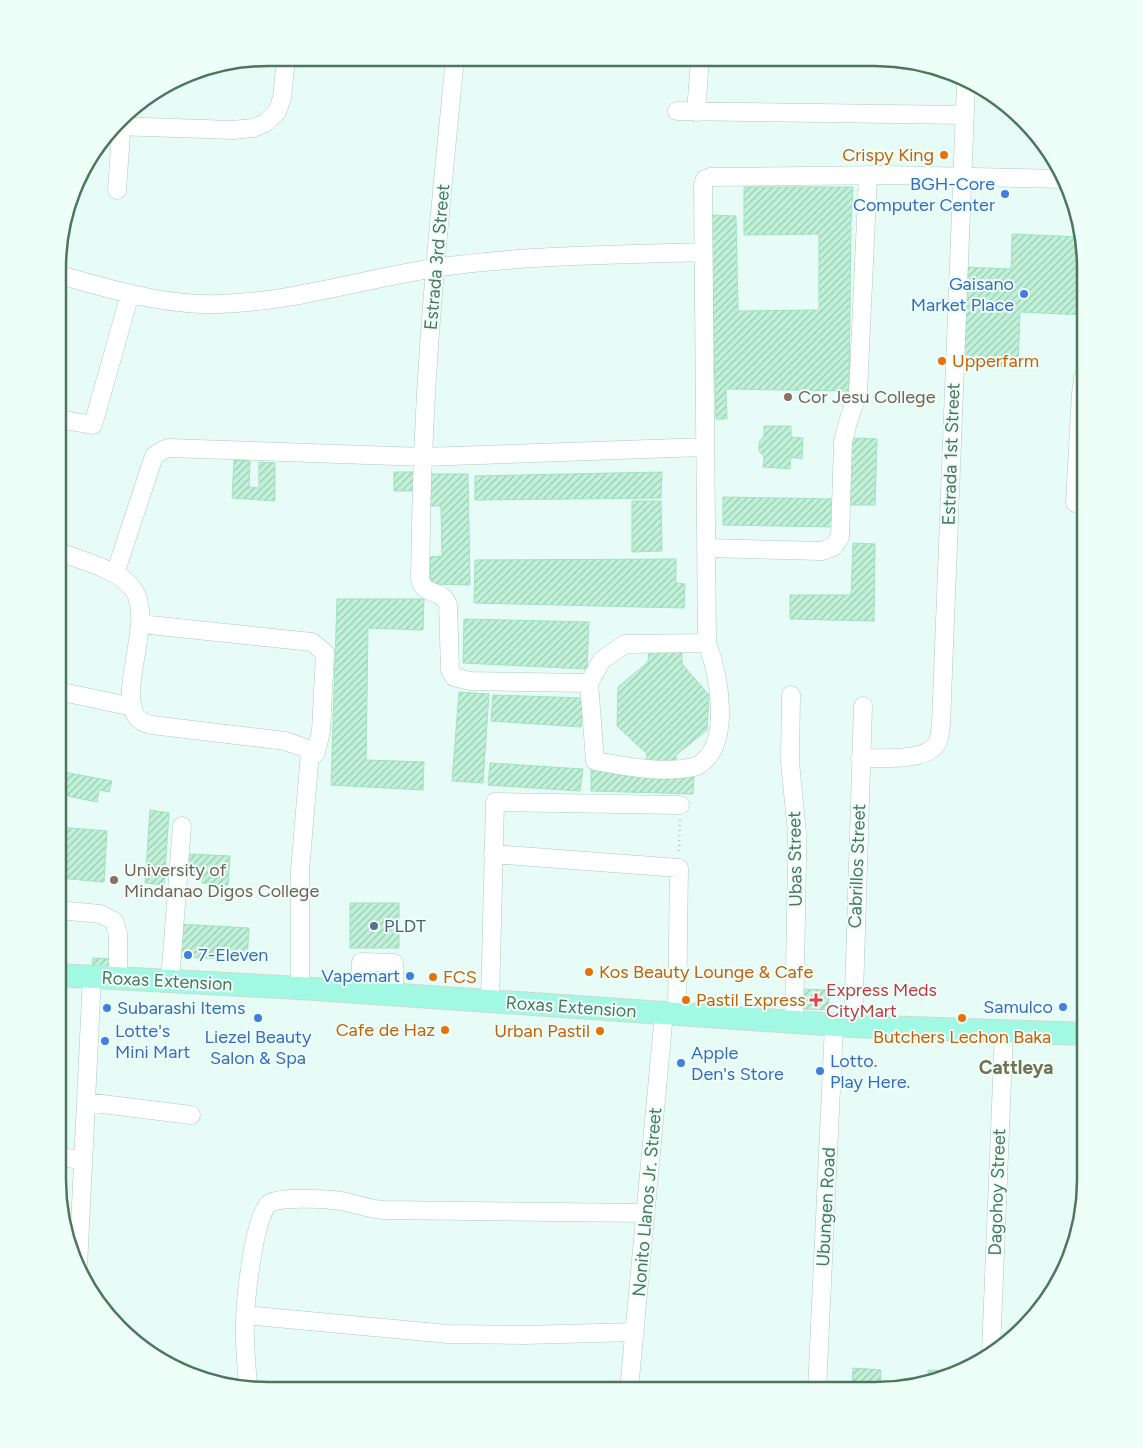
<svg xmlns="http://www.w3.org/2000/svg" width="1143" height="1448" font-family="Figtree,sans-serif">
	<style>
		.building { fill: url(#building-hatch); stroke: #a0e3c2 }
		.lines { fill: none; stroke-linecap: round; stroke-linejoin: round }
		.minor-casing { stroke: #abccbe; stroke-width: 19 }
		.major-casing { stroke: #cdd9d2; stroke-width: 24 }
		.path { stroke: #a2d6bd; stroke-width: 2.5; stroke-dasharray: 1 4; stroke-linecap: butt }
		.minor { stroke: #fff; stroke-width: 18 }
		.major { stroke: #a2f9e3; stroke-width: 22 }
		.food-dot { fill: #e8710a; stroke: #eefffa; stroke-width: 2 }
		.shop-dot { fill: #3f7fe0; stroke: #eefffa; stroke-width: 2 }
		.education-dot { fill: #8d6e63; stroke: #eefffa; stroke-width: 2 }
		.service-dot { fill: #5c6f8a; stroke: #eefffa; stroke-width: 2 }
		.health-dot { fill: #e0444e; stroke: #eefffa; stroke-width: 2 }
		.labels { text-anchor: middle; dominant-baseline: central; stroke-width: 4; stroke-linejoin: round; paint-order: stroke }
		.food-label { font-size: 18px; fill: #c56008; stroke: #eefffa; text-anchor: start }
		.shop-label { font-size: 18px; fill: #366cbe; stroke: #eefffa; text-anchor: start }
		.street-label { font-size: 18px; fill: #4c7660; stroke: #eefffa }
		.education-label { font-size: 18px; fill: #785e54; stroke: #eefffa; text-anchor: start }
		.service-label { font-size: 18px; fill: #4e5e75; stroke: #eefffa; text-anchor: start }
		.health-label { font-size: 18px; fill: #be3a42; stroke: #eefffa; text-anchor: start }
		.neighbourhood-label { font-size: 19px; font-weight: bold; fill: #776f52; stroke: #eefffa }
		.rim { fill: none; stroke: #4c7660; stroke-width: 2.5 }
	</style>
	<defs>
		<pattern id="building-hatch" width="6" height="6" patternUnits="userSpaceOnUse" patternTransform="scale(1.25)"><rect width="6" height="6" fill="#c0f1d9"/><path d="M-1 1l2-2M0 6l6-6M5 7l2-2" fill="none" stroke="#9ec8b3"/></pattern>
	</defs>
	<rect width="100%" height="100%" fill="#e8fcf7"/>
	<!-- building -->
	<path class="building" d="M744 187H853L851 222 849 391 726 389 727 419H716L710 215 736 216 738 311 819 310V234L744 235Z
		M1012 234 1081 237 1085 268V315L1020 312 1018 367 959 364 964 267 1011 269Z
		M764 426H791V437L803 438 802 459 791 457 790 469 763 467 764 456 759 451V442L764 436Z
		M851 438 877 439 875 505H848Z
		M234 460 250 461 249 487 259 488V462L275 463V501L232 498Z
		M394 472H414V491H394Z
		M662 472 661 498 475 500V476Z
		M427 474H468L470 585 431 584 430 557 442 556 441 506H428Z
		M723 497 836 499V527L723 525Z
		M632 501H661L662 551 632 552Z
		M853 543 875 544 874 621 790 619V595H851Z
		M676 559V583L685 584 684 608 474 603 475 560Z
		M337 599H424L423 630 368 628 366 760 424 762 423 790 331 785Z
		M464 619 589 622 587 669 463 663Z
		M649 650 682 651V664L709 695 707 730 676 755V767L646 766 647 754 617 726 618 687 648 662Z
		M459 692 489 694 483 783 452 781Z
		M493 695 584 698 581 727 491 721Z
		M490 763 583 769 580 791 488 785Z
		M591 769 694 775 693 794 591 791Z
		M58 771 112 781 109 792 99 790 97 802 58 794Z
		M150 810 169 813 164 885 145 883Z
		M58 827 107 831 104 882 58 878Z
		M190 854 230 856 228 885 202 883V875L189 874Z
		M350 903H399V948H350Z
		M179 924 249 928 247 960 177 957Z
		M93 958 111 959 110 969 92 968Z
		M804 989 829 990 828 1010 803 1009Z
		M1077 1177 1085 1178V1193L1083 1205 1076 1204Z
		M853 1368 881 1370 880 1390H859V1388H852Z
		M928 1370 953 1371 928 1378Z"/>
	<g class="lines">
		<!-- minor casing -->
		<g class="minor-casing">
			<path id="minor" d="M455 58C442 191 428 324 423 458 421 498 421 539 420 579 424 597 442 588 448 605L450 670 454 677 470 681 589 683 602 660 625 644 707 643
				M677 111 964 115
				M696 112 700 59
				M116 126 233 130 253 128 265 123 277 112 282 98 286 58
				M117 190 122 119
				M59 275C111 289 164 306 219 304 292 302 363 279 435 268 522 255 615 255 703 252
				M59 419 93 425 130 294
				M1075 503 1081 393 1083 378 1085 374
				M706 548 822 551 833 547 840 537 843 442 848 422 858 393 868 176
				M59 552C80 560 120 570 133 589 155 618 118 689 136 716 140 722 146 724 152 725L285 741 305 748 310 753 300 870V988
				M115 574 154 456 163 450 169 448 423 457 704 447
				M140 624 312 642 325 653 321 731 316 753 311 756
				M589 683 595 761C624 766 652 772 682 769 686 768 693 768 697 766 733 746 719 675 707 643L703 185 705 179 710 177 887 175 1064 179
				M58 691 133 707
				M791 695 790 762 797 833V861L794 1022
				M860 758C880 758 927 762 937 743 940 738 940 730 941 724L966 83
				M493 854 679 868 677 1014
				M58 910 100 914 114 921 118 934V978
				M170 981 182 826
				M360 993 361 962 394 963V995
				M490 1001 495 802 680 805
				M853 1026 863 706
				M86 1102 191 1115
				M58 1157 83 1160
				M78 1267 92 977
				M245 1315 448 1334 524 1335 635 1332
				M991 1352 1004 1031
				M248 1389C247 1367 244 1345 245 1324 245 1303 254 1212 270 1203 282 1196 333 1199 346 1202 359 1205 370 1209 383 1210L646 1213
				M629 1390 664 1013
				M817 1390 834 1025"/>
		</g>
		<!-- major casing -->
		<g class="major-casing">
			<path id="major" d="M58 975 300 988 853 1026 1085 1034"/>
		</g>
		<!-- path -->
		<path class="path" d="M679 851 680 819"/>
		<!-- minor -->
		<use href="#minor" class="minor"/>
		<!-- major -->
		<use href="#major" class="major"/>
	</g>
	<!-- markers -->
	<g class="food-dot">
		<circle cx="944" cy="155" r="5"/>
		<circle cx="942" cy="361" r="5"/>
		<circle cx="589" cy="972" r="5"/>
		<circle cx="433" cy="977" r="5"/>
		<circle cx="686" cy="1000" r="5"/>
		<circle cx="962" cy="1018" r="5"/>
		<circle cx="445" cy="1030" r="5"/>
		<circle cx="600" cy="1031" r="5"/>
	</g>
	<g class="shop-dot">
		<circle cx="1005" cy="194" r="5"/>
		<circle cx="1024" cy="294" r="5"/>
		<circle cx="188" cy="955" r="5"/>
		<circle cx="410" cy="976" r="5"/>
		<circle cx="1063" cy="1007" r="5"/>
		<circle cx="107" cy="1008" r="5"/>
		<circle cx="258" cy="1018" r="5"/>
		<circle cx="105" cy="1041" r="5"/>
		<circle cx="681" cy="1063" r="5"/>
		<circle cx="820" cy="1071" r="5"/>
	</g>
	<g class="education-dot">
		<circle cx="788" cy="397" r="5"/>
		<circle cx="114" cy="880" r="5"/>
	</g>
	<circle class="service-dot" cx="374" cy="926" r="5"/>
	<path class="health-dot" d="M813.5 992.5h5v5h5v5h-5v5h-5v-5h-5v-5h5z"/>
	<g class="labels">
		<!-- food labels -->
		<g class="food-label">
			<text x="934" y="155" text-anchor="end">Crispy King</text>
			<text x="952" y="361">Upperfarm</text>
			<text x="599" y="972">Kos Beauty Lounge &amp; Cafe</text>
			<text x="443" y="977">FCS</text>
			<text x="696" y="1000">Pastil Express</text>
			<text x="435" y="1030" text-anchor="end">Cafe de Haz</text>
			<text x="590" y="1031" text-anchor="end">Urban Pastil</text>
			<text x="962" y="1037" text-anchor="middle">Butchers Lechon Baka</text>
		</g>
		<!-- shop labels -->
		<g class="shop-label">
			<text x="995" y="184" text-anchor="end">BGH-Core<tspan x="995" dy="21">Computer Center</tspan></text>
			<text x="1014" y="284" text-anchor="end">Gaisano<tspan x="1014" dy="21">Market Place</tspan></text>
			<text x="198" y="955">7-Eleven</text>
			<text x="400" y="976" text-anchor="end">Vapemart</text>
			<text x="1053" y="1007" text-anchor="end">Samulco</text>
			<text x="117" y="1008">Subarashi Items</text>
			<text x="115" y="1031">Lotte's<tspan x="115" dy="21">Mini Mart</tspan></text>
			<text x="258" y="1037" text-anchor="middle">Liezel Beauty<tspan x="258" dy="21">Salon &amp; Spa</tspan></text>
			<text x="691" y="1053">Apple<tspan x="691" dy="21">Den's Store</tspan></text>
			<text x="830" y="1061">Lotto.<tspan x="830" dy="21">Play Here.</tspan></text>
		</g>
		<!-- street labels -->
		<g class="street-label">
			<text transform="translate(437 257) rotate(-85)">Estrada 3rd Street</text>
			<text transform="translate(951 454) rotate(-88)">Estrada 1st Street</text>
			<text transform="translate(795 859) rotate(-91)">Ubas Street</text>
			<text transform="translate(857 866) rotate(-88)">Cabrillos Street</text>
			<text transform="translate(167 981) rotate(3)">Roxas Extension</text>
			<text transform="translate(571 1007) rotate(4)">Roxas Extension</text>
			<text transform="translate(997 1192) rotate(-88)">Dagohoy Street</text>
			<text transform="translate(647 1202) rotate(-85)">Nonito Llanos Jr. Street</text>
			<text transform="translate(826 1207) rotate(-87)">Ubungen Road</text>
		</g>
		<!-- education labels -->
		<g class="education-label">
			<text x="798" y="397">Cor Jesu College</text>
			<text x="124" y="870">University of<tspan x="124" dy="21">Mindanao Digos College</tspan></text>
		</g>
		<!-- service labels -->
		<g class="service-label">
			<text x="384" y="926">PLDT</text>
		</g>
		<!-- health labels -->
		<g class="health-label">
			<text x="826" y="990">Express Meds<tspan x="826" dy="21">CityMart</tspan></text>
		</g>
		<!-- neighbourhood labels -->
		<g class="neighbourhood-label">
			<text x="1016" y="1067">Cattleya</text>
		</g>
	</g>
	<!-- crop -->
	<path d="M0 0H1143V1448H0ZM268 66H875A202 202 0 0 1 1077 268V1180A202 202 0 0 1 875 1382H268A202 202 0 0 1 66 1180V268A202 202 0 0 1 268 66Z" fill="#eefffa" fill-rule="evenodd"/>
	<path class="rim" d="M268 66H875A202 202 0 0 1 1077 268V1180A202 202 0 0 1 875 1382H268A202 202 0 0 1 66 1180V268A202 202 0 0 1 268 66Z"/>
</svg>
